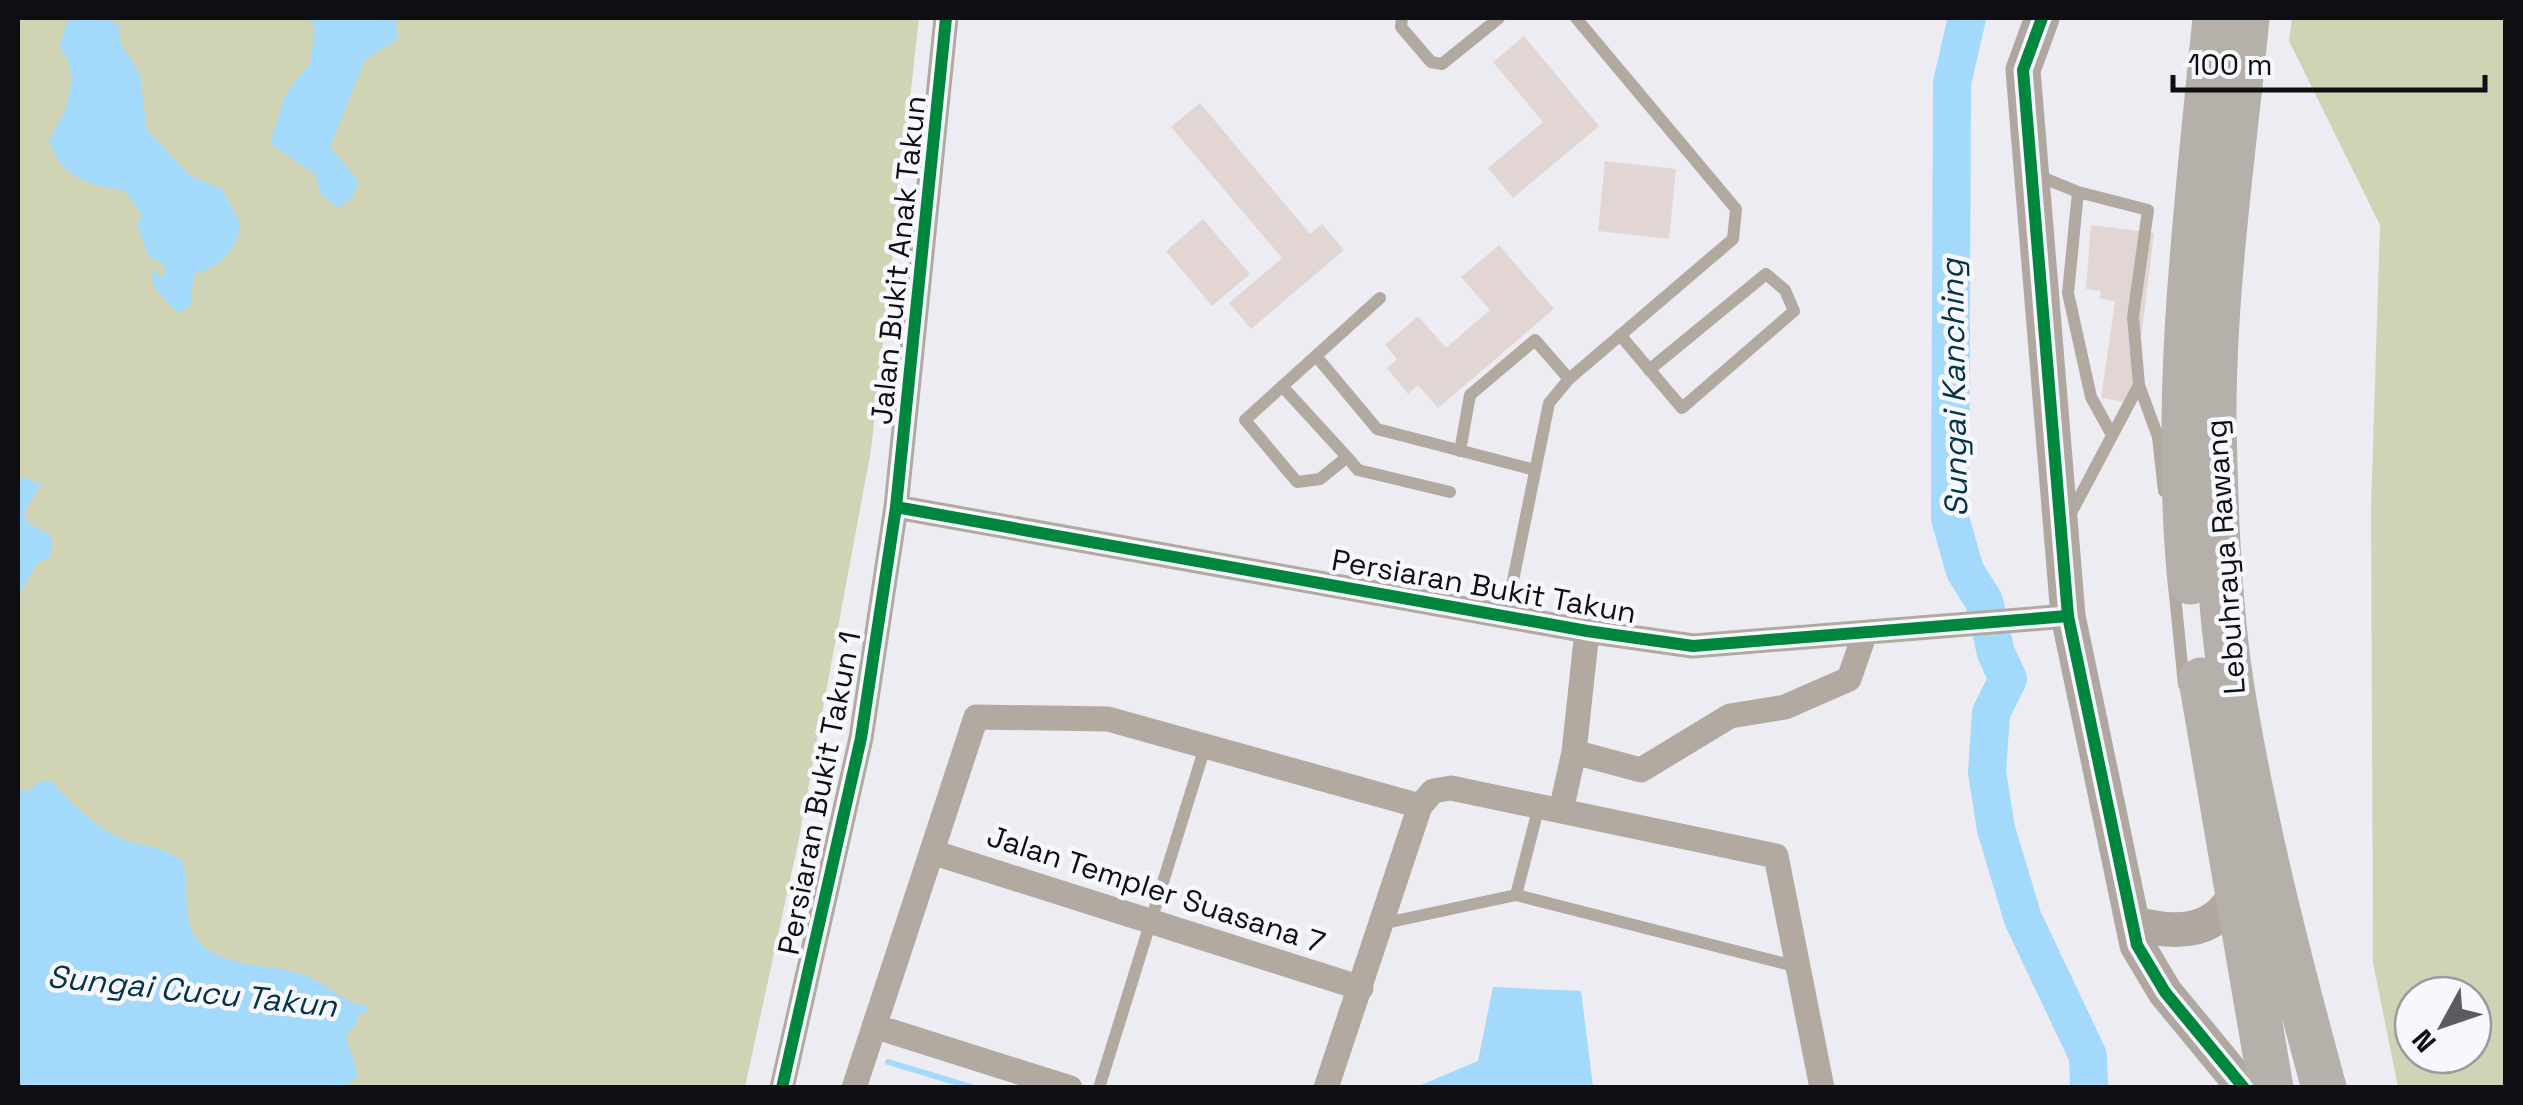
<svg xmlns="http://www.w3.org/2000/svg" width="2523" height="1105" font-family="'Space Grotesk',sans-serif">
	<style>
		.green { fill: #d1d4b4; fill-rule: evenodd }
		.water { fill: #a3d9fb }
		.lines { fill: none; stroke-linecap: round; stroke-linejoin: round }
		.stream { stroke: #a3d9fb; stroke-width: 6 }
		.river { stroke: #a3d9fb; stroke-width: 38 }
		.building { fill: #e2d6d4 }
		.lane { stroke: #b2aaa1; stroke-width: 12 }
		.street { stroke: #b2aaa1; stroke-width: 25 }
		.secondary { stroke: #b0a8a0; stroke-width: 35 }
		.highway { stroke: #b6b0ab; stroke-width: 45 }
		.cycleway-casing { stroke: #f7f7fe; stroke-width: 19 }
		.cycleway { stroke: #00873e; stroke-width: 12 }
		.labels { text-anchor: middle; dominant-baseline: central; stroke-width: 9; stroke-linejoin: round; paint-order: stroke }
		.street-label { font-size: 30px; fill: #0e0f12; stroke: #f7f7fe }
		.water-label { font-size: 32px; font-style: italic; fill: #043249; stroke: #f7f7fe }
	</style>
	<rect width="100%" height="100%" fill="#ececf2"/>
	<!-- green -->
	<path class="green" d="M18 18H919L871 450 798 843 745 1087H18Z
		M2292 18H2505V1087H2398L2373 963 2371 507 2380 225 2289 41ZM2413 995H2473V1055H2413Z"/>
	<!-- water -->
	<path class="water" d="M69 18H106L120 26 119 40 140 74 147 130 191 176 222 189 240 223C238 250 220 267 194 274L191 305 182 312 175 311 153 286 152 270 164 278 165 266 148 256 137 224 142 215 125 191C89 184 60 179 49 139 68 111 82 74 59 46Z
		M308 18H396L397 39 365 60 330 147 359 181 352 198 337 208 321 194 315 174 270 144 285 95 310 63 315 27Z
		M18 476 42 484 24 512 28 523 51 535V557L37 563 18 597Z
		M40 781H51C71 802 97 830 125 840 147 848 164 846 183 862 189 885 182 919 196 938 218 969 272 963 304 975 327 983 341 1003 366 1005L368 1011 358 1015 357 1023 346 1035C347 1052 358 1060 357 1077L344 1088 18 1087V790L28 791Z
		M1493 987 1581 991 1593 1087H1416L1478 1061Z"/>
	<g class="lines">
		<!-- stream -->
		<path class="stream" d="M888 1062 975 1088"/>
		<!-- river -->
		<path class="river" d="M1967 18 1952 83 1950 518 1965 571 1984 601 1996 653 2008 679 1991 713 1987 772 1996 829 2023 919 2088 1056 2089 1088"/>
	</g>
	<!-- building -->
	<path class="building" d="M1524 36 1599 126 1513 198 1488 168 1543 122 1493 62Z
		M1200 103 1310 234 1322 224 1344 250 1251 329 1229 303 1282 258 1171 127Z
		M1605 161 1676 169 1669 239 1598 231Z
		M1203 219 1250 274 1212 306 1166 251Z
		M2091 225 2154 233 2133 403 2101 398 2115 301 2100 299 2101 291 2086 289Z
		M1499 245 1554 309 1438 408 1418 385 1408 394 1387 368 1397 359 1385 345 1418 316 1446 348 1490 310 1461 277Z"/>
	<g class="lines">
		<!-- lane -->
		<path class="lane" d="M1402 18 1401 27 1431 62 1442 64 1499 18
			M2034 174 2078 192 2148 210 2133 317 2139 385 2158 437 2164 491
			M2078 192 2068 293 2091 397 2112 435
			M1620 335 1682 408 1794 311 1785 290 1766 274 1649 370
			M1316 356 1377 429 1535 470
			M1282 386 1347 457 1320 479 1297 482 1245 420 1380 298
			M1460 451 1470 395 1535 340 1569 379
			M1347 457 1358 470 1450 492
			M2070 515 2139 385
			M2174 585 2184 685
			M1506 615 1549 403 1569 379 1733 239 1736 209 1576 18
			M1516 895 1539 806
			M1381 924 1516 895 1798 967
			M1099 1088 1205 747"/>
		<!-- street -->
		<path class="street" d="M896 507 1587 631 1693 646 2068 616
			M1574 752 1641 770 1730 716 1785 707 1849 679 1865 633
			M1561 811 1574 752 1587 631
			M932 852 1361 988
			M874 1026 1070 1088
			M782 1088 861 738 896 507 946 18
			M854 1088 976 717 1108 719 1420 806
			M1326 1088 1420 806 1433 791 1451 788 1776 856 1822 1088"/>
		<!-- secondary -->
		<path class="secondary" d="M2042 18 2023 70 2068 616 2137 945 2165 992 2244 1088
			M2133 923C2172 934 2213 936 2235 895"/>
		<!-- highway -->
		<path class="highway" d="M2247 18C2234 152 2213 290 2214 425 2216 520 2219 618 2236 712 2258 839 2290 963 2324 1088
			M2190 582C2172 393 2197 205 2215 18
			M2201 680 2271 1088"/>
		<!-- cycleway casing -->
		<g class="cycleway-casing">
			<path id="cycleway" d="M2042 18 2023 70 2068 616 2137 945 2165 992 2244 1088
				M896 507 1587 631 1693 646 2068 616
				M782 1088 861 738 896 507 946 18"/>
		</g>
		<!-- cycleway -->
		<use href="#cycleway" class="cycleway"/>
	</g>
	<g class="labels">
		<!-- street labels -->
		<g class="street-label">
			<text transform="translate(898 260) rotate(-84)">Jalan Bukit Anak Takun</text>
			<text transform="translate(2225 557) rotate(-94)">Lebuhraya Rawang</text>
			<text transform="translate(1484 586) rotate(10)">Persiaran Bukit Takun</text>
			<text transform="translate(819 793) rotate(-79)">Persiaran Bukit Takun 1</text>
			<text transform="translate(1156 889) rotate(18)">Jalan Templer Suasana 7</text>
		</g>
		<!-- water labels -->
		<g class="water-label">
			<text transform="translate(1954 388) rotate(-91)">Sungai Kanching</text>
			<text transform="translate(192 991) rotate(6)">Sungai Cucu Takun</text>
		</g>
	</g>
	<!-- border -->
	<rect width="2523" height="1105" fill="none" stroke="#0e0f12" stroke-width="40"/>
	<!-- north arrow -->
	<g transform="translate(2443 1025) rotate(230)"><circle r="48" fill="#f7f7fe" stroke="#9a9aa0" stroke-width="2.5"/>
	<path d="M0-8L18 38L0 25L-18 38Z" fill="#5c5c60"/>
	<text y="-15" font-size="28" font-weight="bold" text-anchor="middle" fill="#0e0f12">N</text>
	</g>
	<!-- scale -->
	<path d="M2173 75v15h312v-15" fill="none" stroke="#0e0f12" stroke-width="5"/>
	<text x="2188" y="75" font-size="30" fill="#0e0f12" stroke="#f7f7fe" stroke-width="8" paint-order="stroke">100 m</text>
</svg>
